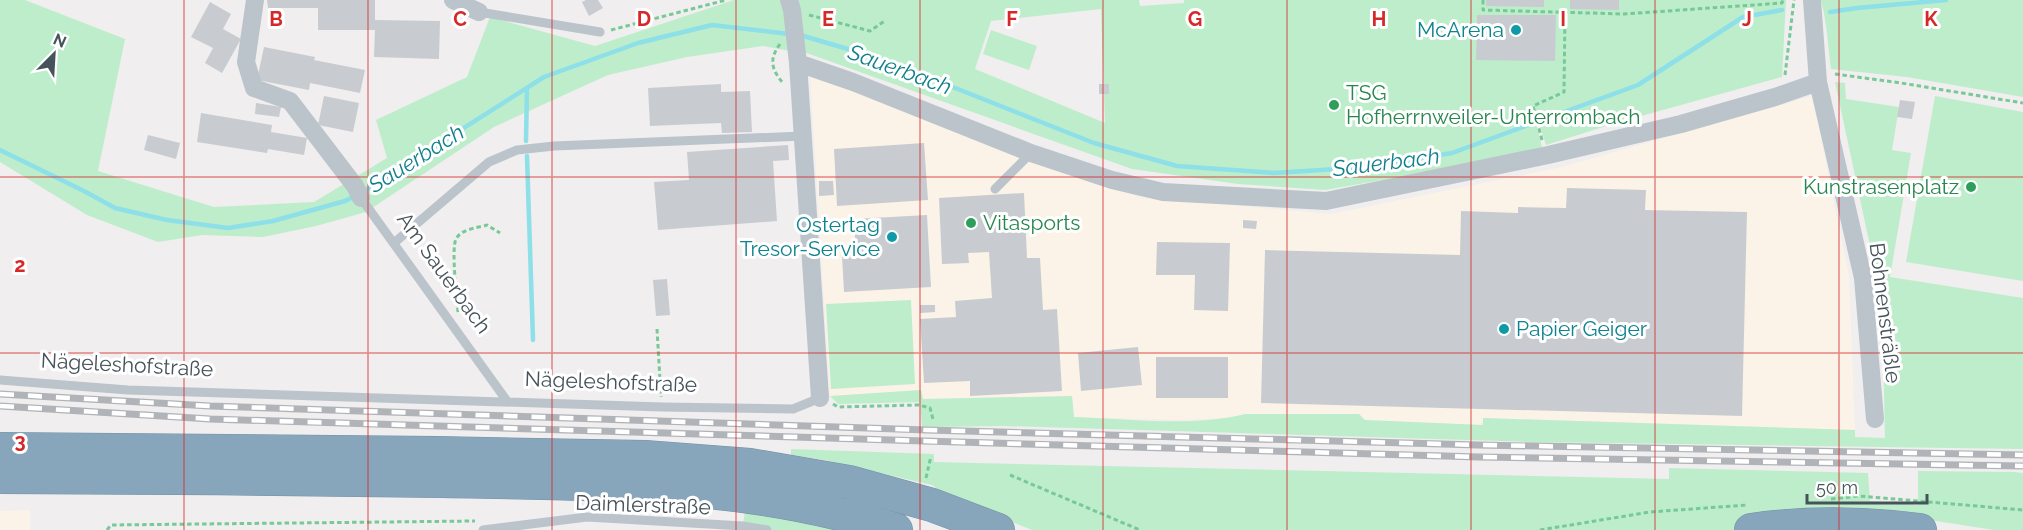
<svg xmlns="http://www.w3.org/2000/svg" width="2023" height="530" font-family="Raleway,sans-serif">
<style>
.commercial{fill:#fbf3e7}
.green{fill:#beedcb;fill-rule:evenodd}
.lines{fill:none;stroke-linecap:round;stroke-linejoin:round}
.stream{stroke:#8ddfe8;stroke-width:4.5}
.building{fill:#c8ccd0}
.highway-casing{stroke:#7391a6;stroke-width:34}
.path{stroke:#77c998;stroke-width:3;stroke-dasharray:4.5 3;stroke-linecap:butt}
.lane{stroke:#bac4ca;stroke-width:9}
.street{stroke:#bac4ca;stroke-width:18}
.highway{stroke:#87a6bb;stroke-width:33}
.rail-casing{stroke:#b0b4b8;stroke-width:7}
.rail{stroke:#fff;stroke-width:4.5;stroke-dasharray:14;stroke-linecap:butt}
.grid{fill:none;stroke:#d62828;stroke-width:1.5;stroke-opacity:0.55}
.culture-dot{fill:#0f9aa8;stroke:#fff;stroke-width:2}
.leisure-dot{fill:#2e9e5b;stroke:#fff;stroke-width:2}
.labels{text-anchor:middle;stroke-width:6;stroke-linejoin:round;paint-order:stroke}
.culture-label{font-size:21px;fill:#0d838f;stroke:#fff;text-anchor:end}
.leisure-label{font-size:21px;fill:#27864d;stroke:#fff;text-anchor:start}
.street-label{font-size:21px;fill:#47535a;stroke:#fff}
.water-label{font-size:22px;font-style:italic;fill:#12808c;stroke:#fff}
.grid-label{font-size:20px;text-anchor:middle;font-weight:bold;fill:#d62828;stroke:#fff;stroke-width:6;stroke-linejoin:round;paint-order:stroke}
</style>
<rect width="100%" height="100%" fill="#f0eeee"/>
<path class="commercial" d="M810,75L1139,197L1331,214L1562,167L1812,96L1849,276L1855,430L1484,418L1480,425L1365,420L1359,414H1246L1229,418L1179,420L1074,417L1072,396L923,399L921,390L830,396Z
M30,510V530H0V511Z"/>
<path class="green" d="M0,0H25L125,39L98,171L214,207L314,202L387,158L376,120L467,77L490,17L595,46L734,0H785L796,52L763,46L687,57L608,75L494,127L366,212L316,226L263,237L202,235L158,242L87,215L0,162Z
M795,0H1139L1140,6L1184,3V0H1786L1782,77L1616,123L1546,145L1536,114L1534,115L1542,147L1479,163L1325,190L1238,184L1132,169L801,51ZM1101,9L1105,123L975,69L991,21Z
M1821,0H2023V97L1907,77L1831,69C1828,46 1827,23 1821,0Z
M991,30L1037,46L1029,70L983,54Z
M1835,82L1845,83L1846,99L1899,107L1892,150L1911,153L1890,277L2023,298V449L1534,442L1004,426L922,427L920,402L838,404L830,396L921,390L923,399L1072,396L1074,417C1129,419 1193,427 1245,414H1359L1365,420L1483,425V418L1855,430V437L1885,438L1882,302Z
M1935,96L2023,112V281L1906,262Z
M911,300L915,384L831,389L826,304Z
M791,449L934,454V462L1669,479V468L1868,473L1870,501L1918,505V471L2014,472L2023,473V530H1994L1917,518L1914,530H1032L944,494L932,485L824,460L791,455Z
M746,502L870,530H767L743,526Z"/>
<g class="lines">
<path class="stream" d="M1830,12L1857,8L1946,0
M800,35L882,59L1094,143L1177,166L1274,173L1367,167L1452,153L1638,85L1743,17L1782,10
M526,141L527,88
M0,150L84,191L115,208L167,220L228,228L273,221L345,201L355,196
M527,156L533,340
M363,192L544,77L638,43L712,25L789,34"/>
</g>
<path class="building" d="M267,0H375V20L440,21L439,59L374,57L375,30H318V8H268Z
M586,0H598L603,8L589,16L582,2Z
M1486,0H1544V7L1486,6Z
M1570,0H1619V10L1570,9Z
M210,2L231,14L223,29L241,39L222,73L205,63L213,48L191,37Z
M1477,15H1556L1555,61L1476,60Z
M264,47L315,57L314,60L365,70L360,93L310,83L309,90L257,80Z
M721,84V92L750,91L752,132L722,133L721,123L650,126L648,88Z
M1099,84H1109V94H1099Z
M324,96L359,103L353,132L318,125Z
M1900,100L1915,102L1912,119L1897,117Z
M256,103L281,107L279,117L255,114Z
M201,113L272,125L271,132L307,138L304,155L268,149L267,153L197,142Z
M148,135L180,143L176,159L144,150Z
M924,143L928,200L837,206L834,149Z
M788,145L789,160L773,161L777,221L658,230L654,182L689,180L687,152Z
M819,181H833L834,195L819,196Z
M1567,188L1646,190L1645,210L1747,212L1742,416L1261,403L1265,250L1460,255L1461,211L1518,213V207L1566,208Z
M1024,193L1027,258H1040L1043,310L1057,309L1062,391L970,396V381L924,383L920,319L956,317L955,301L992,298L989,252L968,253L969,263L942,264L939,198Z
M927,215L931,287L844,292L842,256L856,255L854,219Z
M1243,220L1257,221L1256,229L1243,228Z
M1157,242L1230,243L1228,311L1194,310L1195,275H1156Z
M667,279L670,315L656,316L653,280Z
M920,305H935V312L920,313Z
M1138,347L1142,385L1081,391L1078,353Z
M1156,357H1228V398H1156Z"/>
<g class="lines">
<defs>
<path id="highway" d="M0,449L436,453L645,457L750,465L849,482L932,505L998,530
M0,477C148,477 295,479 443,481C595,484 750,482 896,530
M1751,530C1806,522 1865,523 1920,530"/>
</defs>
<use href="#highway" class="highway-casing"/>
<path class="path" d="M1483,0V10L1624,14L1782,3L1783,0
M809,15L870,31L886,20
M611,30L726,0
M780,44C769,59 771,69 783,83
M1835,74L1901,83L2023,103
M1785,75L1794,0
M1542,140L1533,106L1564,92L1565,12
M458,312C457,299 451,249 456,239C461,229 477,228 487,225L500,233
M657,329L661,397
M833,404L838,407L919,405L930,408L933,419
M1010,475L1140,530
M926,478L931,456
M1831,499L1859,496L2023,510
M107,530L111,525L475,521
M1540,530L1650,512L1747,505"/>
<path class="lane" d="M479,12L600,32
M995,189L1031,153
M361,198L507,401
M394,243L489,162L517,150L554,146L803,136
M0,380L128,390L662,407L793,409L820,398
M483,530L587,517L743,526L767,530"/>
<path class="street" d="M255,0L246,62L254,88L290,101L355,186L361,198
M453,0L479,12
M789,0L792,10L798,63L820,398
M1812,0L1818,82L1863,278L1875,419
M798,63L853,82L1031,153L1112,180L1163,192L1326,201L1548,155L1681,124L1775,97L1818,82"/>
<use href="#highway" class="highway"/>
<defs>
<path id="rail" d="M0,394L210,406L927,430L1478,445L2023,455
M0,406L210,419L924,441L1479,457L2023,466"/>
</defs>
<use href="#rail" class="rail-casing"/>
<use href="#rail" class="rail"/>
</g>
<path class="grid" d="M184,0V530M368,0V530M552,0V530M736,0V530M920,0V530M1103,0V530M1287,0V530M1471,0V530M1655,0V530M1839,0V530M0,177H2023M0,353H2023"/>
<g class="culture-dot">
<circle cx="1516" cy="30" r="6"/>
<circle cx="892" cy="237" r="6"/>
<circle cx="1504" cy="329" r="6"/>
</g>
<g class="leisure-dot">
<circle cx="1334" cy="105" r="6"/>
<circle cx="1971" cy="187" r="6"/>
<circle cx="971" cy="223" r="6"/>
</g>
<g class="labels">
<g class="culture-label">
<text x="1504" y="37">McArena</text>
<text x="880" y="232">Ostertag<tspan x="880" dy="24">Tresor-Service</tspan></text>
<text x="1516" y="336" text-anchor="start">Papier Geiger</text>
</g>
<g class="leisure-label">
<text x="1346" y="100">TSG<tspan x="1346" dy="24">Hofherrnweiler-Unterrombach</tspan></text>
<text x="1959" y="194" text-anchor="end">Kunstrasenplatz</text>
<text x="983" y="230">Vitasports</text>
</g>
<g class="street-label">
<text transform="translate(444 273) rotate(54)" y="7">Am Sauerbach</text>
<text transform="translate(1885 313) rotate(83)" y="7">Bohnensträßle</text>
<text transform="translate(127 365) rotate(3)" y="7">Nägeleshofstraße</text>
<text transform="translate(611 382) rotate(2)" y="7">Nägeleshofstraße</text>
<text transform="translate(643 505) rotate(2)" y="7">Daimlerstraße</text>
</g>
<g class="water-label">
<text transform="translate(900 69) rotate(20)" y="8">Sauerbach</text>
<text transform="translate(416 158) rotate(-32)" y="8">Sauerbach</text>
<text transform="translate(1386 162) rotate(-7)" y="8">Sauerbach</text>
</g>
</g>
<g class="grid-label">
<text x="276" y="26">B</text>
<text x="460" y="26">C</text>
<text x="644" y="26">D</text>
<text x="828" y="26">E</text>
<text x="1012" y="26">F</text>
<text x="1195" y="26">G</text>
<text x="1379" y="26">H</text>
<text x="1563" y="26">I</text>
<text x="1747" y="26">J</text>
<text x="1931" y="26">K</text>
<text x="20" y="272">2</text>
<text x="20" y="448">3</text>
</g>
<g transform="translate(54 54) rotate(24)" stroke="#ffffff" stroke-width="4.5" paint-order="stroke">
<path d="M0-4.5L10 22L0 15L-10 22Z" fill="#47535a"/>
<text y="-9" font-size="16" font-weight="bold" text-anchor="middle" fill="#47535a">N</text>
</g>
<path d="M1807 494v9h120v-9" fill="none" stroke="#47535a" stroke-width="3"/>
<text x="1816" y="494" font-size="18" fill="#47535a" stroke="#ffffff" stroke-width="4.5" paint-order="stroke">50 m</text>
</svg>
